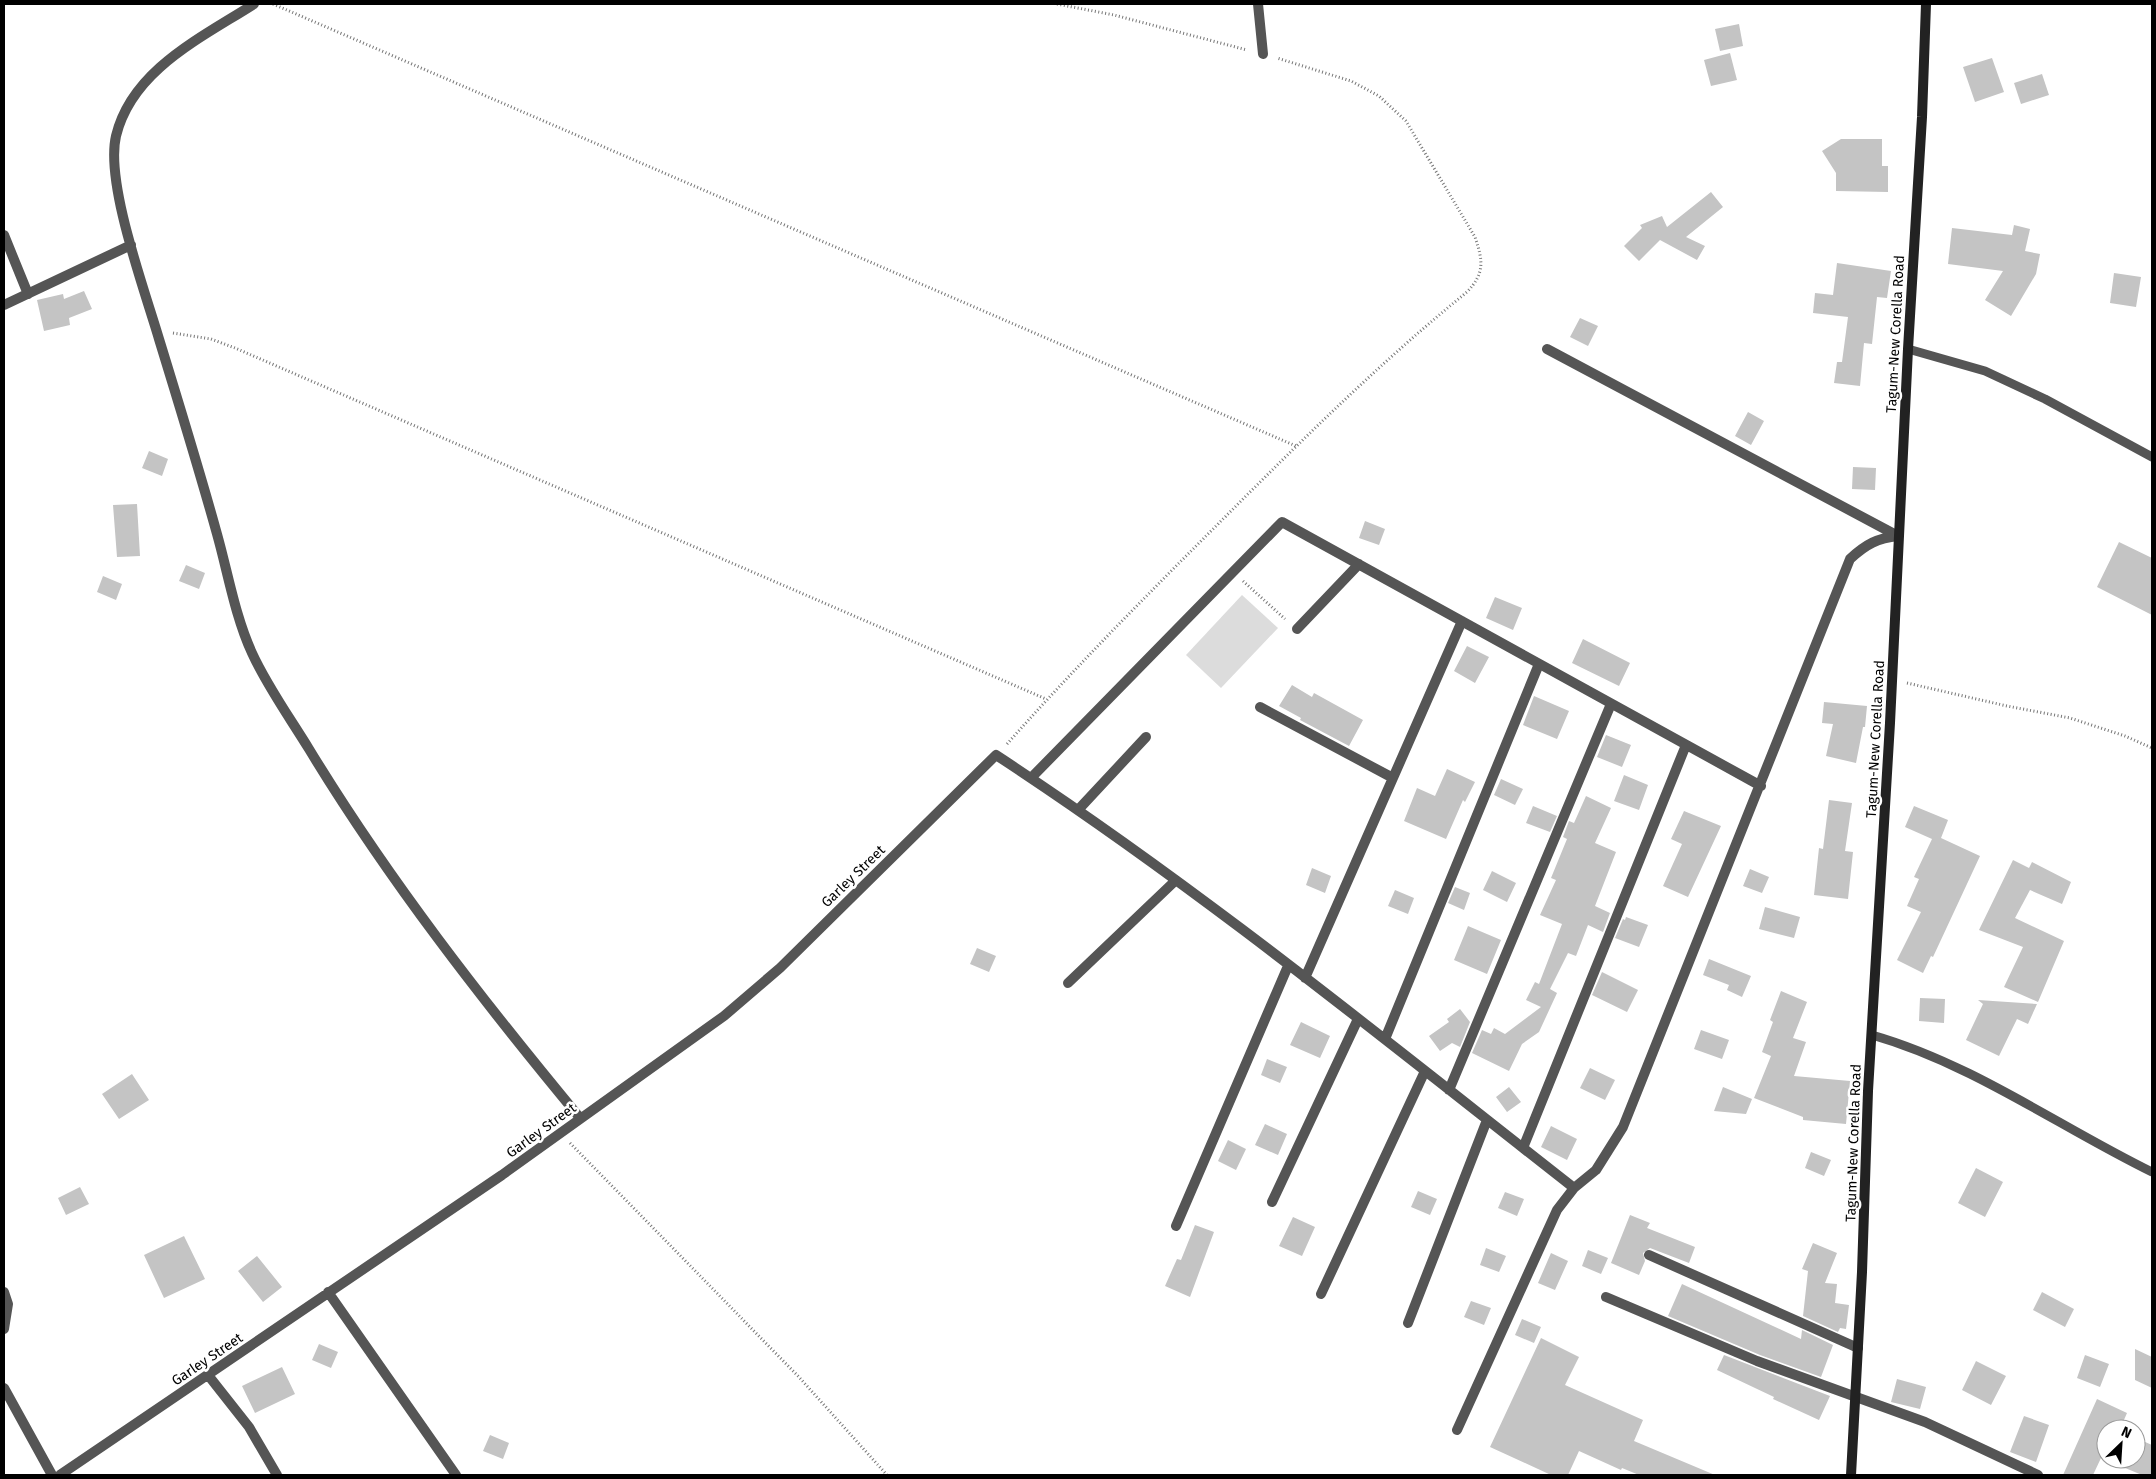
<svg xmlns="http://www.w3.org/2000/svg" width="2156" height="1479" font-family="'Fira Sans',sans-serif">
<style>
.green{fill:#dcdcdc}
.building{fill:#c4c4c4}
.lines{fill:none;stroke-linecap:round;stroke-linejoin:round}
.path{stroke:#777;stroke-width:3;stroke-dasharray:1 2.5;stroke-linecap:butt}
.service{stroke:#555;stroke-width:9}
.minor{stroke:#555;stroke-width:10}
.secondary{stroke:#222;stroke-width:10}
.labels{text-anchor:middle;stroke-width:5;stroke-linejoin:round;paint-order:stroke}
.street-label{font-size:14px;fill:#000;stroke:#fff}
</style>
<rect width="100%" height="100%" fill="#fff"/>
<path class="green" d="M1242,595L1278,628L1221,688L1186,655Z"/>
<path class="building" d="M1739,24L1743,46L1720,51L1715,29Z
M1730,53L1737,80L1711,86L1704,60Z
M1992,58L2004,92L1975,102L1963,67Z
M2042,74L2049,95L2021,104L2014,83Z
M1841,139H1882V166H1888V192L1836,191V173L1822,151Z
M1711,192L1723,207L1686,237L1705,246L1697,260L1660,240L1639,261L1624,246L1642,228L1640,225L1662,216L1667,227Z
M2014,225L2030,229L2025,251L2040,254L2036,274L2011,316L1985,300L2003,271L1948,264L1952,228L2012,235Z
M1837,263L1891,271L1887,298L1877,297L1872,344L1864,343L1860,386L1834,383L1837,362H1842L1848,317L1813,313L1815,293L1833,295Z
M2114,273L2141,277L2136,307L2110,303Z
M84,291L92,309L69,318L70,325L44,331L37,300L63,294L64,299Z
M1580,318L1598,326L1588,346L1570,337Z
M1748,412L1764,421L1751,445L1735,436Z
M149,451L168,459L162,476L142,468Z
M1853,467L1876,468L1875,490L1852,489Z
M137,504L140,556L117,557L113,505Z
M1365,521L1385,529L1379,545L1359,538Z
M2119,542L2152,558V615L2097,587Z
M186,565L205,573L199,589L179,581Z
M103,576L122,584L116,600L97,592Z
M1495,597L1522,608L1513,630L1486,618Z
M1583,639L1630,663L1619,686L1572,663Z
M1467,646L1489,657L1475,683L1454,671Z
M1292,685L1312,697L1314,693L1363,720L1349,746L1300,720L1301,718L1279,706Z
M1534,696L1569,711L1557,739L1523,725Z
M1824,702L1867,706L1865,727H1863L1856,763L1826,756L1833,724L1822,723Z
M1606,735L1631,745L1622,767L1597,757Z
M1447,769L1475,782L1465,802L1463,800L1446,839L1404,821L1417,788L1435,796Z
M1624,775L1648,785L1639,810L1614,801Z
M1501,779L1523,789L1515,805L1494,795Z
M1586,796L1611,808L1595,843L1616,852L1595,906L1610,913L1603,932L1588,925L1576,956L1568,953L1550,989L1557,993L1539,1032L1522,1044L1509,1071L1472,1053L1482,1030L1491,1034L1494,1028L1505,1034L1541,1007L1526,1000L1535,982L1539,984L1562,924L1540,915L1556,880L1551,878L1567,839L1563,837L1569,821L1574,823Z
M1829,800L1852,803L1845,851L1853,852L1848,899L1814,895L1819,848L1823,849Z
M1533,806L1557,816L1550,832L1526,823Z
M1914,806L1948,820L1941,838L1980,856L1933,957L1931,956L1923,973L1897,960L1921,912L1907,906L1919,879L1914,877L1932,839L1905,827Z
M1684,811L1721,826L1688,897L1663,886L1682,844L1671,839Z
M2013,860L2029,868L2032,862L2071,882L2062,904L2030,890L2015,918L2064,941L2038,1002L2004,987L2023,947L1979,930Z
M1312,868L1331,876L1325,893L1306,885Z
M1750,869L1769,877L1762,893L1743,886Z
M1492,871L1516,883L1507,902L1483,890Z
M1455,887L1470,893L1464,910L1448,903Z
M1395,890L1414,898L1408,914L1388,906Z
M1765,907L1800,917L1794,938L1759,929Z
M1626,917L1648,925L1639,947L1615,938L1623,919L1625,920Z
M1468,926L1501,940L1487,974L1454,960Z
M977,948L996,956L989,972L970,964Z
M1709,959L1751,976L1742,997L1727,990L1729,985L1703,975Z
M1602,972L1638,990L1627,1012L1592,995Z
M1781,991L1807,1002L1793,1038L1806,1042L1794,1076L1850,1081L1846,1124L1803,1120V1117L1754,1098L1771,1056L1762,1052L1773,1022L1770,1020Z
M1920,998L1945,999L1944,1023L1919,1021Z
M1978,1000L2037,1004L2028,1024L2017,1019L1999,1056L1966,1040L1983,1004Z
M1460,1009L1470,1022L1460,1047L1452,1043L1440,1051L1429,1036L1449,1022L1447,1019Z
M1301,1022L1330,1036L1320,1058L1290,1045Z
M1701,1030L1729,1040L1722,1059L1694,1049Z
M1267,1059L1287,1067L1280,1083L1261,1075Z
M1590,1068L1615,1080L1605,1100L1580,1088Z
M132,1074L149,1100L119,1119L102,1094Z
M1509,1087L1521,1102L1507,1112L1496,1097Z
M1723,1087L1752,1099L1746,1114L1714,1111Z
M1265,1124L1287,1134L1278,1155L1255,1145Z
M1551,1126L1577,1139L1567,1160L1541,1147Z
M1228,1140L1246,1149L1236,1170L1218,1161Z
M1811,1152L1831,1160L1824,1176L1805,1168Z
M1976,1168L2003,1182L1985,1217L1958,1203Z
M80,1187L89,1204L66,1215L58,1198Z
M1418,1191L1437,1199L1430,1215L1411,1207Z
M1505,1192L1524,1199L1517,1216L1498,1208Z
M1630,1215L1650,1223L1647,1228L1695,1247L1689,1263L1650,1248L1643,1253L1645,1261L1639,1275L1611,1263Z
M1293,1217L1315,1227L1302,1256L1279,1246Z
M1195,1225L1214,1232L1190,1297L1165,1286L1177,1259L1181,1260Z
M184,1236L205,1279L164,1298L144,1255Z
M1813,1243L1837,1253L1825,1283L1837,1284L1835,1303L1849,1305L1846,1329L1840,1328L1838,1332L1803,1316L1808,1271L1802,1269Z
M1486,1248L1506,1256L1499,1272L1480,1265Z
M1588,1250L1608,1258L1601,1274L1582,1266Z
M1551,1253L1568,1261L1555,1290L1538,1283Z
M257,1256L282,1287L263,1302L238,1271Z
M1682,1284L1801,1339L1802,1330L1833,1345L1821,1377L1760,1355L1668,1316Z
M2042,1292L2074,1309L2065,1327L2033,1310Z
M1471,1301L1491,1308L1484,1325L1464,1317Z
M1522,1319L1541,1327L1534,1343L1515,1335Z
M1541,1338L1579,1357L1565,1385L1643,1420L1634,1441L1715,1475H1639L1622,1468L1621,1470L1579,1451L1568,1475H1551L1490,1447Z
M319,1344L338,1352L331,1368L312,1360Z
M2135,1349L2152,1357V1388L2135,1380Z
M1724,1355L1830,1396L1819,1420L1773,1399L1774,1397L1717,1370Z
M2085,1355L2109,1364L2100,1387L2077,1378Z
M1976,1361L2006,1376L1991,1405L1962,1390Z
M282,1367L295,1394L255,1413L242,1386Z
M1897,1379L1926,1387L1920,1409L1891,1402Z
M2097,1399L2127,1413L2120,1429H2106V1459H2136V1438L2152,1445V1475H2142L2101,1458L2093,1475H2063Z
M2024,1416L2049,1425L2036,1462L2010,1452Z
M490,1435L509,1443L503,1459L483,1451Z"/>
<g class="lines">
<path class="path" d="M273,4L1296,446
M1057,4L1114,15L1247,50
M173,333L211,339L235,348L1046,699
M1243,581L1285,619
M1907,683L2007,706L2070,718L2125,736L2152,748
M1007,744C1078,664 1154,588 1229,513C1306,436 1383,360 1467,292C1485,273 1483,261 1475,237L1406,121L1379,96L1351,81L1277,58
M570,1143L798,1376L887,1475"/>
<path class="service" d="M1908,349L1985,371L2045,399L2152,457
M1872,1035C1973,1064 2058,1126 2152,1172"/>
<path class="minor" d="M254,4C201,38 132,70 116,136C105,183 145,291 159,339C179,404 199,469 217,534C228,573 235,616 252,653C267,686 290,718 309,749C388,879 483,1001 580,1118
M1258,4L1263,54
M4,235L28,294
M4,305L131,245
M1547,349L1898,536
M1297,629L1359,564
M1260,707L1393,778
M1031,778L1282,522L1761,786
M1078,810L1146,737
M1305,978L1462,621
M1068,983L1175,881
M1385,1039L1539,664
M1449,1090L1611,704
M1523,1148L1686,745
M1272,1202L1358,1019
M1176,1226L1288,966
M1649,1255L1858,1348
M4,1292L8,1304L4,1329
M328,1292L456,1475
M1321,1294L1425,1071
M1606,1297L1757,1361L1925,1422L2038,1475
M1408,1323L1487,1120
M208,1375L249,1427L277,1475
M4,1388L52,1475
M1457,1430L1557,1210L1574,1188L1596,1170L1623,1127L1850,559C1866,544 1878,538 1898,536
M60,1475L502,1175L724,1016L780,968L996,755C1198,887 1385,1040 1574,1188"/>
<path class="secondary" d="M1851,1475L1862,1272L1868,1091L1890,723L1908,349L1922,117L1926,4"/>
</g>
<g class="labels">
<g class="street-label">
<text transform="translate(1895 334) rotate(-87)" y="5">Tagum-New Corella Road</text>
<text transform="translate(1875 739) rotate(-87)" y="5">Tagum-New Corella Road</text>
<text transform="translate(853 876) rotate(-44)" y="5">Garley Street</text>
<text transform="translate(541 1130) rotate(-36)" y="5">Garley Street</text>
<text transform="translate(1853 1143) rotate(-88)" y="5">Tagum-New Corella Road</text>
<text transform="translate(207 1359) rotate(-34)" y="5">Garley Street</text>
</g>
</g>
<rect width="2156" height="1479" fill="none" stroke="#000000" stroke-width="10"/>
<g transform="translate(2121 1444) rotate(25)"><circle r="24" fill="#ffffff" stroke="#999999"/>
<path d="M0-4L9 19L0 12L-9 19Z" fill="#000000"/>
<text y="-8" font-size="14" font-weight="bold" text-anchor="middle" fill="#000000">N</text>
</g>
</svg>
